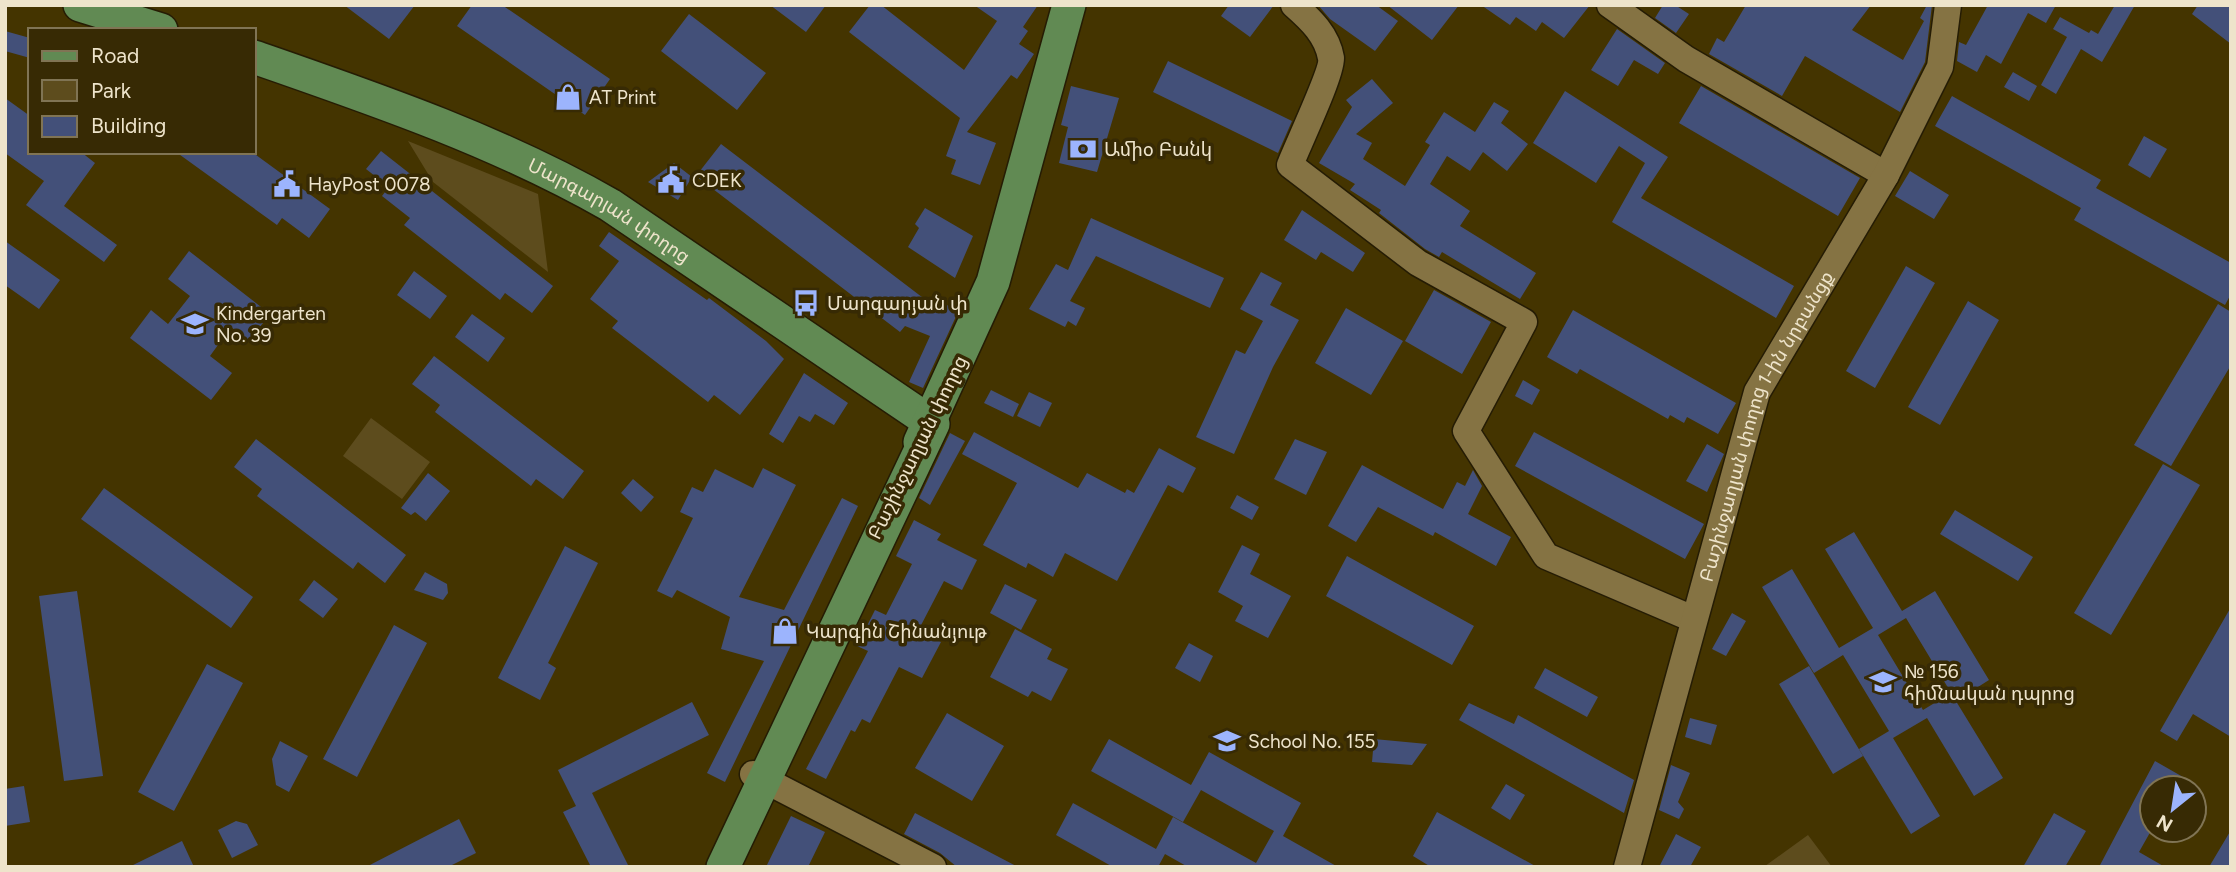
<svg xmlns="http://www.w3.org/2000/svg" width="2236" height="872" font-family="Figtree,'Noto Sans Armenian',sans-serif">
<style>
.green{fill:#5d4c1d}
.building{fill:#435079}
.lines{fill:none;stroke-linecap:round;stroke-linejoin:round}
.minor-casing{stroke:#251c04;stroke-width:29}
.major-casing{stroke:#251c04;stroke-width:36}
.minor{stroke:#857343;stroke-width:26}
.major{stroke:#618a53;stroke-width:33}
.labels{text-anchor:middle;stroke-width:7;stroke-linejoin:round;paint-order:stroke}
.poi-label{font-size:19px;fill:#eee4cb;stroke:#372a04;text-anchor:start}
.street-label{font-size:19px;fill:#eee4cb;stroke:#372a04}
</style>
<rect width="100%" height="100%" fill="#443400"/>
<path class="green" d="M408,141L538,194L548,272L433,182Z
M371,418L430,462L402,499L343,456Z
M1808,835L1832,867L1765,866Z"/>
<path class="building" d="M344,5H415L389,39Z
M472,5H502L610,79L585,115L457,26Z
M770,5H826L806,32Z
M870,5H881L964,70L997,21L974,5H1038L1023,27L1028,31L1019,44L1034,54L1017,79L1011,75L967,132L996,143L980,185L951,174L956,160L946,156L960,118L849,32Z
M1229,5H1274L1250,37L1221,16Z
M1318,5H1376L1398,21L1375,51L1330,19Z
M1387,5H1459L1432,40Z
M1481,5H1590L1564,38L1542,22L1536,31L1516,17L1510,25Z
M1663,5H1675L1689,14L1676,33L1655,18Z
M1746,5H1871L1852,30L1903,60L1924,21L1920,18L1927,5H1932L1925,62L1900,112L1805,56L1782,96L1709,54L1717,38L1724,42Z
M1988,5H2056L2046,23L2028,13L2001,64L1986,55L1977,72L1957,61L1959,42L1966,45Z
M2115,5H2135L2102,62L2081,49L2056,94L2041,85L2067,37L2053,29L2060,17L2089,33L2091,30L2098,34Z
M2198,5H2231V44L2192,14Z
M689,14L766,73L737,110L661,51Z
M1617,29L1665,63L1658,74L1634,60L1618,86L1591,70Z
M5,31L30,38V58L5,51Z
M1168,61L1292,121L1278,153L1153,92Z
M2013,72L2037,86L2029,101L2004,87Z
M1372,79L1393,103L1356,134L1372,143L1363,159L1405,186L1430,145L1425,142L1444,112L1475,132L1494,102L1509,111L1501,123L1528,144L1507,171L1483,152L1470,171L1447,156L1430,184L1470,211L1460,226L1536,273L1520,299L1442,252L1439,257L1425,249L1379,213L1381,210L1350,190L1355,184L1319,163L1352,107L1346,100Z
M1071,86L1119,98L1097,172L1059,163L1068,127L1061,125Z
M1701,86L1860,178L1838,216L1679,123Z
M1565,91L1668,157L1641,198L1794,286L1776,318L1612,222L1645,163L1619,146L1596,183L1533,143Z
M1952,96L2101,180L2096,188L2231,263V294L2225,305L2074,220L2081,208L1935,126Z
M5,98L30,116V152H81L95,163L64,206L117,245L104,262L26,205L44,181L5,153Z
M2144,136L2167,149L2150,178L2128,165Z
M721,144L935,307L937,301L959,310L923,388L909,382L930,336L905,326L900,332L696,176Z
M381,151L553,286L532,313L505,293L500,300L404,225L410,218L382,196L389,187L366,169Z
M176,152H252L330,209L309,238L282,218L277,225Z
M674,163L692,177L678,200L648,182Z
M1910,171L1949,195L1934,219L1895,196Z
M925,208L973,236L955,278L908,247L919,228L915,224Z
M1302,210L1365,253L1353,272L1321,252L1316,260L1284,240Z
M1091,218L1224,278L1210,308L1096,256L1070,301L1085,308L1076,326L1068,321L1065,327L1029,309L1056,264L1068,270Z
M609,232L707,300L709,298L766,341L784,359L740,415L714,395L708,402L612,328L618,321L590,299L619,261L599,246Z
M5,241L60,280L39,309L5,285Z
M189,251L270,314L249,341L231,327L210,356L232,373L211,400L130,338L151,310L168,324L190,296L168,279Z
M1906,266L1935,283L1875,388L1846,371Z
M414,271L447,296L430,319L397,295Z
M1261,272L1282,283L1270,305L1299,320L1273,367L1234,454L1196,437L1236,350L1245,354L1263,321L1240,309Z
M1434,290L1491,322L1462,374L1405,341Z
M1968,301L1999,320L1940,425L1908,407Z
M2218,304L2231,312V365L2171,466L2134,445Z
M1346,308L1403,341L1371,395L1315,363Z
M1573,310L1736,403L1718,434L1687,417L1684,423L1670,415L1668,419L1580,369L1577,374L1547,357Z
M472,314L505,338L488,362L455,337Z
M434,356L584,471L563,499L536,479L531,486L435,412L440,405L412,384Z
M804,373L848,403L834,425L815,414L810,422L799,416L783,443L769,434Z
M1523,380L1540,390L1532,405L1515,396Z
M991,390L1019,404L1013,417L984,403Z
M1029,392L1052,403L1040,427L1017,416Z
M974,432L1078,488L1087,473L1125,493L1127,489L1134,493L1159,448L1196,468L1183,493L1168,485L1117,581L1065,553L1053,577L1028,563L1026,568L983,545L1017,483L962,454Z
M1534,432L1704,524L1685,559L1515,466Z
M950,433L965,441L930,505L919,498Z
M256,439L406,555L385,583L358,562L353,569L257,496L262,489L234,467Z
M1295,439L1327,452L1306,495L1274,479Z
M1707,444L1724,454L1707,492L1686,481Z
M2163,464L2200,485L2111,635L2074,613Z
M1362,465L1443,509L1457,482L1465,486L1473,470L1482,486L1468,514L1511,537L1496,566L1435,532L1433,536L1378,507L1356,542L1328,526Z
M763,468L796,485L739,597L784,610L842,498L858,506L725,782L707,773L764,661L721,649L730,617L677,590L672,598L657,591L693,518L680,512L692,487L703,492L715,469L753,488Z
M428,473L450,491L426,521L415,512L411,515L401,508Z
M633,479L654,497L641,512L621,493Z
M104,488L253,597L231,628L81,519Z
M1237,495L1259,507L1252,520L1230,508Z
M1955,510L2033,557L2018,581L1940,534Z
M914,520L941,534L937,540L977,560L962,590L944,581L918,631L941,642L922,678L899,667L870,723L862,719L855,732L851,730L826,779L806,769L868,651L857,646L875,610L886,615L912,564L896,556Z
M1854,532L1902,611L1935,591L1989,680L1956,701L1906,618L1878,635L1923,710L1951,693L2003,778L1974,796L1927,718L1893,738L1940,816L1911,834L1859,749L1889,731L1843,655L1814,673L1762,587L1792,569L1839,648L1873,628L1825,549Z
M1242,545L1260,554L1250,574L1291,596L1268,638L1235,621L1243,606L1218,592Z
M565,546L598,563L548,663L556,668L540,700L498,678Z
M1347,556L1474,626L1452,665L1326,596Z
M425,572L447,584L448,593L443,600L414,590Z
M314,580L338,599L323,618L299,600Z
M1005,584L1037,600L1021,630L990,613Z
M77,591L103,776L64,781L39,596Z
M2231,607V737L2193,714L2177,741L2160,731Z
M1732,613L1746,621L1726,656L1712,649Z
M394,625L427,643L357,777L323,759Z
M1015,629L1052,649L1047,659L1068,669L1051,701L1032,691L1028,697L990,677Z
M1189,643L1213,656L1200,682L1175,668Z
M207,664L243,683L174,811L138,792Z
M1809,666L1863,756L1833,774L1779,684Z
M1545,668L1598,697L1587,717L1534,688Z
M692,702L709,735L592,793L629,867H591L563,812L576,806L558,770Z
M1469,703L1514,724L1518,715L1634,780L1624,813L1459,720Z
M947,713L1004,746L972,801L915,768Z
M1690,718L1717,725L1711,745L1685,737Z
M1109,739L1191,785L1209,752L1301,803L1283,836L1338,867H1188L1165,854L1158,867H1113L1056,835L1073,803L1156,849L1173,817L1256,863L1274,831L1201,790L1183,822L1091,771Z
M1374,739L1427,744L1412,765L1372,762Z
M280,741L308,756L289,792L276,785L272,759Z
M2155,761L2183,777L2176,788H2152V829L2139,852L2165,867H2099Z
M1671,765L1690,773L1678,802L1684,809L1679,819L1659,810Z
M1506,784L1525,795L1510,820L1491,808Z
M24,786L30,822L5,826V789Z
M1437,812L1537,867H1431L1413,856Z
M915,813L1018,867H957L940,853L904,834Z
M2054,813L2086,831L2065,867H2023Z
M791,816L825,832L808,867H766Z
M459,819L476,853L448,867H366Z
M236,821L247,824L258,845L232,858L218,830Z
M2231,830V867H2209Z
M1676,834L1701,847L1690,867H1659Z
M182,841L194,867H129Z"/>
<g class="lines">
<defs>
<g id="minor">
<path d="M1294,5C1311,20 1327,35 1331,58C1333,71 1297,147 1290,165L1418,263L1524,322L1466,431L1546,556L1693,619"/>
<path d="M1610,5L1686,59L1886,175"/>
<path d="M753,774L933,867"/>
<path id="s1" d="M1627,867L1757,392L1886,175L1940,67L1948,5"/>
</g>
<g id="major">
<path d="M80,5L161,30"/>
<path id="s2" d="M254,57C375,99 498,141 610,205L933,424L723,867"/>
<path d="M920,442L993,282L1069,5"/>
</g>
</defs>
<use href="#minor" class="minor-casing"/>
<use href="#major" class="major-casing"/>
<use href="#minor" class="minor"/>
<use href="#major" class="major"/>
</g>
<defs>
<symbol id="shop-bare" viewBox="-9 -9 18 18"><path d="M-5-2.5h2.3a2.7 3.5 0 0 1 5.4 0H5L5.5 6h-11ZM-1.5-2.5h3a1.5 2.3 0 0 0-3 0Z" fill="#9cb4fd" stroke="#372a04" stroke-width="2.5" paint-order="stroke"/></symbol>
<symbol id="bank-bare" viewBox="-9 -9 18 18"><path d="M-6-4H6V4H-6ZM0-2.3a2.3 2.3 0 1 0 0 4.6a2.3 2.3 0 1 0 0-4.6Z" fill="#9cb4fd" stroke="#372a04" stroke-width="2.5" paint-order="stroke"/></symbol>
<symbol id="civic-bare" viewBox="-9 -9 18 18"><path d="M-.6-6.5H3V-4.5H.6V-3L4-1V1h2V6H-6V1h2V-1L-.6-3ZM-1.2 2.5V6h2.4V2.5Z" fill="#9cb4fd" stroke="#372a04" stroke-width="2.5" paint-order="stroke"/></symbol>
<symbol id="bus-bare" viewBox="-9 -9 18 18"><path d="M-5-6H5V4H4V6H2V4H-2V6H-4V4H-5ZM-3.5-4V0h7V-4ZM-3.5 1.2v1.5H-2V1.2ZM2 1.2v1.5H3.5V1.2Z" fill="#9cb4fd" stroke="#372a04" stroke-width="2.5" paint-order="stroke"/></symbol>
<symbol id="school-bare" viewBox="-9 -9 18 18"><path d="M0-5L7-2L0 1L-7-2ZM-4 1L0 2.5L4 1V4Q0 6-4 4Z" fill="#9cb4fd" stroke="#372a04" stroke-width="2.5" paint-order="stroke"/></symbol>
</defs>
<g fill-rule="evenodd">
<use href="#shop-bare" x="549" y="78" width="38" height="38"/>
<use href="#bank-bare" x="1064" y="130" width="38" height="38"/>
<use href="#civic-bare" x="652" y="161" width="38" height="38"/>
<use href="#civic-bare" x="268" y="165" width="38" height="38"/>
<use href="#bus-bare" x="787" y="284" width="38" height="38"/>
<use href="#school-bare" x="176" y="305" width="38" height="38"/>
<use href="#shop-bare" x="766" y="612" width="38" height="38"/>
<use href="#school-bare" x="1864" y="663" width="38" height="38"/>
<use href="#school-bare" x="1208" y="722" width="38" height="38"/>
</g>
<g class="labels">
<g class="poi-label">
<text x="589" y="104">AT Print</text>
<text x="1104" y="156">Ամիօ Բանկ</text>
<text x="692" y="187">CDEK</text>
<text x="308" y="191">HayPost 0078</text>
<text x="827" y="310">Մարգարյան փ</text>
<text x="216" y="320">Kindergarten<tspan x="216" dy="22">No. 39</tspan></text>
<text x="806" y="638">Կարգին Շինանյութ</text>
<text x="1904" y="678">№ 156<tspan x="1904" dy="22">հիմնական դպրոց</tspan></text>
<text x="1248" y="748">School No. 155</text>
</g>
<g class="street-label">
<text dy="7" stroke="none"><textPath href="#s2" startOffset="388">Մարգարյան փողոց</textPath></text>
<text dy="7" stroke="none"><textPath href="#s1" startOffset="464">Բաշինջաղյան փողոց 1-ին նրբանցք</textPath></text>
<text transform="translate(917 447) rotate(-64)" y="7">Բաշինջաղյան փողոց</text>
</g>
</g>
<rect width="2236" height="872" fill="none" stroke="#eee4cb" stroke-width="14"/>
<rect x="28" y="28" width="228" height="126" fill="#372a04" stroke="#807454" stroke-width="2"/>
<rect x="42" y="51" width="35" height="10" fill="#618a53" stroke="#807454" stroke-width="2"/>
<text x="91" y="63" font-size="21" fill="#eee4cb">Road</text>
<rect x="42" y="80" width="35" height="21" fill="#5d4c1d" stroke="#807454" stroke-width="2"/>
<text x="91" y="98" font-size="21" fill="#eee4cb">Park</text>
<rect x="42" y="116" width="35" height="21" fill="#435079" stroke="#807454" stroke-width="2"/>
<text x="91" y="133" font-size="21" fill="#eee4cb">Building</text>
<g transform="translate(2173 809) rotate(210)"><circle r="33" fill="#372a04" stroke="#807454" stroke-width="2"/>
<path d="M0-5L12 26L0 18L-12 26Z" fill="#9cb4fd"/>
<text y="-10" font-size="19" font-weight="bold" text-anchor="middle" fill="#eee4cb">N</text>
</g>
</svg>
